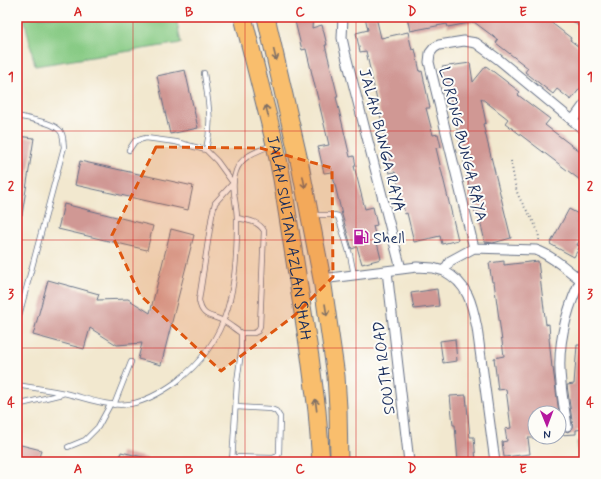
<svg xmlns="http://www.w3.org/2000/svg" width="601" height="479" font-family="Mynerve,sans-serif">
<style>
.green{fill:#88cb85;stroke:#527d72}
.building{fill:#d09894}
.lines{fill:none;stroke-linecap:round;stroke-linejoin:round}
.lane-casing{stroke:#667086;stroke-width:6}
.street-casing{stroke:#667086;stroke-width:11}
.highway-casing{stroke:#667086;stroke-width:19}
.path{stroke:#667086;stroke-width:2;stroke-dasharray:1 3;stroke-linecap:butt}
.lane{stroke:#fff;stroke-width:4.5}
.street{stroke:#fff;stroke-width:9}
.highway{stroke:#f9be6d;stroke-width:17}
.oneway{stroke:#7f6f65}
.marked{fill:#de5710;fill-opacity:0.2;stroke:#de5710;stroke-width:3;stroke-dasharray:8 5;stroke-linejoin:round}
.grid{fill:none;stroke:#d62828;stroke-width:1;stroke-opacity:0.55}
.labels{text-anchor:middle;stroke-width:4;stroke-linejoin:round;paint-order:stroke}
.street-label{font-size:16px;fill:#1b2f5e;stroke:#fdfcf7}
.poi-label{font-size:16px;fill:#1b2f5e;stroke:#fdfcf7;text-anchor:start}
.neatline{fill:none;stroke:#d62828;stroke-width:1.5}
.grid-label{font-size:13px;text-anchor:middle;font-weight:bold;fill:#d62828}
</style>
<rect width="100%" height="100%" fill="#fdfcf7"/>
<filter id="ink" filterUnits="userSpaceOnUse"><feTurbulence type="fractalNoise" baseFrequency=".025" numOctaves="2"/><feDisplacementMap in="SourceGraphic" scale="8" xChannelSelector="R" yChannelSelector="G"/><feConvolveMatrix kernelMatrix="1 2 1 2 8 2 1 2 1" color-interpolation-filters="sRGB"/></filter>
<filter id="wash" filterUnits="userSpaceOnUse"><feTurbulence type="fractalNoise" baseFrequency=".012" numOctaves="4" result="noise"/><feDisplacementMap in="SourceGraphic" scale="16" xChannelSelector="R" yChannelSelector="G"/><feGaussianBlur stdDeviation="0.9" result="paint"/><feColorMatrix in="noise" values="0 0 0 0 0 0 0 0 0 0 0 0 0 0 0 0 0 1.4 0 .05"/><feComposite in="paint" operator="in"/></filter>
<g filter="url(#wash)">
<rect width="100%" height="100%" fill="#f2e8cf"/>
<path class="green" d="M24,17H176L181,43L35,66Z
M584,441V462H580L577,442Z"/>
<g id="blocks">
<path class="building" d="M294,17H313L312,28L322,25L327,45H325L338,97H336L350,157L354,156L356,166H354L365,209L373,207L377,225L373,226L381,259L362,264L357,247L352,249L342,215L332,172L324,173L318,147L329,145L306,49L302,50Z
M365,17H376L381,38L408,32L412,50L415,49L420,72L422,71L430,108H426L433,135L438,134L441,147L436,148L458,240L442,244L440,236L414,242L407,213L405,214L395,172L389,173L386,160L390,159L366,51L360,52L356,33L368,30Z
M407,17H544L571,38L570,40L584,51V83L571,100L557,89L553,94L525,72L528,68L496,43L498,40L474,22L448,27L447,24L410,31Z
M470,63L473,82L486,66L520,92L518,95L550,119L545,125L584,155V183L505,123L508,119L481,98L486,123L483,124L511,238L493,243L485,242L478,212L475,213L447,83L444,84L442,67Z
M185,70L198,128L170,134L157,76Z
M17,136L34,138L22,215H17Z
M80,161L193,186L188,210L75,185Z
M64,204L153,226L147,250L58,229Z
M569,209L584,217V232L577,245L580,246L574,257L550,244Z
M171,229L194,235L161,365L138,359L142,343L117,345L90,328L84,349L33,335L48,280L99,294L97,300L128,299L150,313Z
M504,261V265L538,261L546,325L549,324L550,338H549L552,368H553L559,413H535V438H528L530,454L504,457L502,442L507,441L505,429L511,428L506,389L498,390L494,358L504,356L494,282H492L489,263Z
M437,289L439,306L414,309L411,293Z
M455,339L457,361L443,363L440,341Z
M577,345H584V429L576,430V434L559,435V414L563,430L568,432L573,428L567,385L574,384Z
M466,395L470,437H474L476,462H458L455,425H453L450,396Z
M17,444L41,450L38,462H17Z
M121,452L147,458V462H119Z"/>
</g>
</g>
<g filter="url(#ink)">
<use href="#blocks" fill-opacity="0" stroke="#667086" stroke-width="1"/>
<g class="lines">
<defs>
<path id="lane" d="M204,73C208,101 213,121 206,150
M17,116C29,119 54,122 61,132C64,137 63,142 64,147L17,323
M129,150L135,141L146,138L176,142L206,150L217,161L233,183L215,203L212,215L199,300C202,319 212,314 225,322C230,325 236,330 241,333V352L237,382L232,462
M314,215H334L338,216L350,255L354,275
M237,218C247,220 259,221 264,231L260,326L258,331L254,333H241
M17,385C34,388 51,390 68,394C89,399 108,407 130,404C147,401 162,392 176,382C232,340 237,283 237,219C237,203 230,186 236,171C241,156 258,151 272,145
M17,405L62,394
M114,405L131,362
M68,447L85,440L98,427L110,405
M232,457L273,458L278,456L279,453L280,417L276,411L271,409L236,407"/>
<path id="street" d="M343,17L342,38L346,56L401,269
M576,17L584,24
M573,120L584,105
M474,248L429,62L430,53L434,48L439,45L464,41L476,43L498,59L584,130
M387,271L409,462
M444,271C468,284 472,303 477,328L495,462
M322,279L417,267L433,268L444,271L450,261L474,248L536,250C553,256 567,270 581,280
M567,426C565,412 562,398 561,383C556,344 567,307 584,273"/>
<g id="highway">
<path id="s1" d="M243,17L275,144L282,179L310,357L317,411L321,462"/>
<path d="M266,17L300,165L322,279L336,376L338,408L339,462"/>
</g>
</defs>
<use href="#lane" class="lane-casing"/>
<use href="#street" class="street-casing"/>
<use href="#highway" class="highway-casing"/>
<path class="path" d="M511,161C513,171 514,182 517,192C523,209 540,225 539,241"/>
<use href="#lane" class="lane"/>
<use href="#street" class="street"/>
<use href="#highway" class="highway"/>
</g>
<defs><path id="oneway-shaft" d="M-6 0H5M1.5-3L5.5 0L1.5 3" fill="none" stroke-width="1.6" stroke-linecap="round" stroke-linejoin="round"/></defs>
<g class="oneway">
<use href="#oneway-shaft" transform="translate(275 55) rotate(76)"/>
<use href="#oneway-shaft" transform="translate(267 111) rotate(-104)"/>
<use href="#oneway-shaft" transform="translate(304 182) rotate(79)"/>
<use href="#oneway-shaft" transform="translate(326 310) rotate(81)"/>
<use href="#oneway-shaft" transform="translate(316 405) rotate(-97)"/>
</g>
</g>
<path class="marked" d="M156,147L260,148L332,168L333,277L295,315L221,371L140,295L112,235Z"/>
<path class="grid" d="M133,17V462M245,17V462M356,17V462M468,17V462M17,131H584M17,240H584M17,348H584"/>
<defs>
<symbol id="fuel-bare" viewBox="-9 -9 18 18"><path d="M-5.5-6h7V0h2V4h1.3V-2.5L3-4.5l.8-.8L6-3V5H2.5V1h-1V6h-7ZM-4.2-4.7v3.2H.2V-4.7Z" fill="#b5179e" stroke="#fdfcf7" stroke-width="2.5" paint-order="stroke"/></symbol>
</defs>
<g fill-rule="evenodd">
<use href="#fuel-bare" x="350" y="226" width="22" height="22"/>
</g>
<g class="labels">
<g class="street-label">
<text transform="translate(383 140) rotate(76)" y="6">JALAN BUNGA RAYA</text>
<text transform="translate(464 144) rotate(76)" y="6">LORONG BUNGA RAYA</text>
<text dy="6" stroke="none"><textPath href="#s1" startOffset="226">JALAN SULTAN AZLAN SHAH</textPath></text>
<text transform="translate(383 368) rotate(-97)" y="6">SOUTH ROAD</text>
</g>
<g class="poi-label">
<text x="373" y="243">Shell</text>
</g>
</g>
<rect width="601" height="479" fill="none" stroke="#fdfcf7" stroke-width="44"/>
<g transform="translate(547 425) rotate(179)"><circle r="19" fill="#fdfcf7" stroke="#a3aaba"/>
<path d="M0-3L7 15L0 10L-7 15Z" fill="#b5179e"/>
<text y="-6" font-size="11" font-weight="bold" text-anchor="middle" fill="#1b2f5e">N</text>
</g>
<rect x="22" y="22" width="557" height="435" class="neatline"/>
<g class="grid-label">
<text x="78" y="16">A</text>
<text x="189" y="16">B</text>
<text x="300" y="16">C</text>
<text x="412" y="16">D</text>
<text x="523" y="16">E</text>
<text x="11" y="81">1</text>
<text x="590" y="81">1</text>
<text x="11" y="190">2</text>
<text x="590" y="190">2</text>
<text x="11" y="298">3</text>
<text x="590" y="298">3</text>
<text x="11" y="407">4</text>
<text x="590" y="407">4</text>
<text x="78" y="473">A</text>
<text x="189" y="473">B</text>
<text x="300" y="473">C</text>
<text x="412" y="473">D</text>
<text x="523" y="473">E</text>
</g>
</svg>
